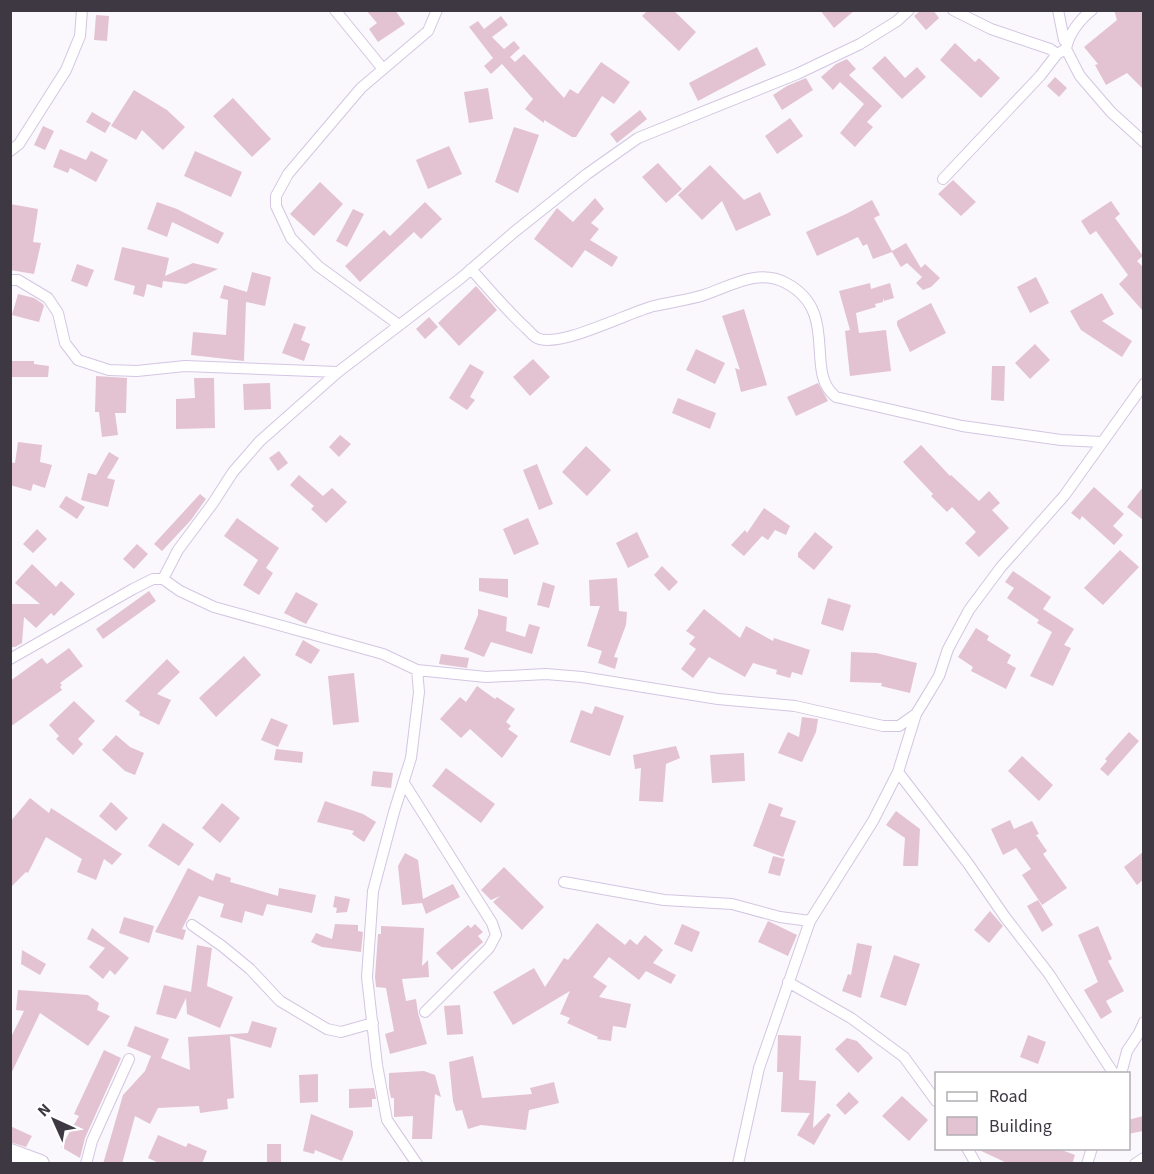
<svg xmlns="http://www.w3.org/2000/svg" width="1154" height="1174" font-family="'Source Sans 3',sans-serif">
<style>
.building{fill:#e3c3d1}
.lines{fill:none;stroke-linecap:round;stroke-linejoin:round}
.street-casing{stroke:#d3c6e2;stroke-width:12}
.primary-casing{stroke:#d3c6e2;stroke-width:20}
.street{stroke:#fff;stroke-width:10}
.primary{stroke:#fff;stroke-width:18}
</style>
<rect width="100%" height="100%" fill="#faf7fd"/>
<path class="building" d="M366,10H395L405,24L378,42L369,29L377,23Z
M648,10H673L696,32L679,51L642,16Z
M820,10H855L834,28Z
M921,10H933L939,18L926,30L914,16Z
M1114,10H1143V89L1127,73L1106,85L1095,65L1098,64L1084,47L1117,20Z
M96,15L109,16L107,41L94,40Z
M501,16L508,25L492,37L504,49L514,41L520,48L510,57L515,62L524,54L564,98L570,89L578,94L601,62L630,82L614,104L602,96L576,137H572L544,120V123L525,109L533,99L502,64L491,74L484,66L493,58L469,27L478,21L484,29Z
M955,43L975,62L979,58L1000,78L981,98L940,60Z
M757,47L766,65L698,101L689,83Z
M885,56L905,78L917,67L926,77L902,99L872,68Z
M847,59L856,69L849,75L882,106L867,122L873,127L855,147L840,133L864,104L840,82L833,90L821,77L836,64Z
M1055,77L1067,88L1059,97L1047,86Z
M806,78L813,90L782,110L773,95L787,86Z
M488,88L493,119L469,123L464,92Z
M134,90L167,110L185,127L163,150L142,130L136,140L111,126Z
M233,98L271,139L252,157L213,116Z
M640,110L647,119L617,143L610,134Z
M92,112L111,123L105,133L86,122Z
M790,118L803,136L777,154L765,136Z
M43,126L54,131L45,150L34,145Z
M514,127L539,135L518,193L495,182Z
M449,146L462,174L428,189L416,160Z
M60,149L86,160L91,151L108,160L96,182L70,168L68,173L53,167Z
M195,151L242,172L231,197L184,176Z
M658,163L682,189L666,203L642,177Z
M710,165L744,200L760,192L771,215L736,231L722,201L702,220L678,195Z
M953,180L976,202L961,216L938,194Z
M320,182L343,204L314,236L290,214Z
M595,198L604,209L591,223L599,229L590,240L618,257L612,267L585,250L572,268L534,239L557,208L573,222Z
M872,200L880,215L874,218L892,251L906,243L921,268L925,264L940,278L931,287L923,290L916,283L922,277L907,263L901,267L892,252L873,259L867,244L863,246L858,237L817,256L806,232L846,214Z
M1111,201L1120,214L1115,218L1143,256L1137,261L1143,267V311L1119,284L1128,275L1096,231L1090,235L1081,221Z
M157,202L177,209L224,233L218,244L172,222L167,237L147,229Z
M425,202L442,219L421,239L414,232L360,282L345,266L384,230L390,236Z
M10,204L38,209L33,242L41,243L34,274L10,270Z
M353,209L364,214L347,247L336,241Z
M122,247L169,258L165,276L193,263L218,269L186,284L163,281L162,288L147,284L144,297L133,294L135,286L114,280Z
M77,264L94,270L87,287L71,281Z
M252,272L271,277L265,306L246,302L244,361L191,355L193,332L226,335L228,300L220,298L224,285L247,292Z
M1036,277L1049,303L1030,313L1017,287Z
M870,283L871,289L890,283L894,298L884,301L883,298V302L875,304L876,307L856,313L859,333L886,330L891,371L850,376L845,331L850,330L839,291Z
M476,286L497,310L459,346L438,323Z
M1102,293L1114,314L1102,321L1132,341L1122,357L1081,330L1070,311Z
M18,294L34,298L43,304L44,306L39,322L12,315Z
M931,303L946,333L910,352L897,325V321Z
M744,309L767,385L741,392L735,368L740,370L722,316Z
M429,317L438,327L425,339L416,329Z
M294,323L306,327L301,340L310,344L304,361L282,353Z
M1035,344L1050,360L1030,379L1015,363Z
M696,349L725,363L715,384L686,370Z
M533,359L550,377L530,396L513,377Z
M12,361H34V364L49,366L48,377H12Z
M470,364L484,372L470,397L475,400L467,410L449,398Z
M992,366H1005L1004,401L991,400Z
M96,376L127,378L126,413H115L118,435L102,437L99,412H95Z
M194,378H214L215,428L176,429V399L195,398Z
M270,383L271,409L244,410L243,384Z
M818,383L828,401L796,416L787,397Z
M678,398L716,413L710,429L672,413Z
M340,435L351,444L339,457L329,447Z
M18,442L42,445L40,462L52,465L45,488L33,484L31,491L10,485V462L15,463Z
M921,445L950,476L951,475L979,501L989,491L1000,503L992,510L1009,528L979,557L965,543L976,532L952,507L947,512L931,496L933,494L903,462Z
M586,446L611,470L587,496L562,472Z
M279,451L288,463L278,471L269,458Z
M109,452L119,458L107,478L115,480L108,507L81,500L88,473L96,475Z
M537,464L553,504L539,510L523,470Z
M299,475L323,496L332,488L347,502L326,523L311,509L314,506L290,485Z
M1094,487L1124,514L1113,526L1123,535L1114,545L1082,516L1080,520L1071,513Z
M1143,487V520L1127,507Z
M200,494L206,499L191,520L162,551L154,544Z
M66,496L85,507L77,519L59,507Z
M764,508L790,526L786,535L775,530L768,540L762,536L744,556L731,545L745,530L747,533Z
M237,518L279,548L266,568L273,573L259,595L243,585L258,560L224,536Z
M528,518L539,544L514,555L503,529Z
M37,529L47,539L33,553L23,544Z
M637,532L649,557L628,568L616,543Z
M815,532L833,547L814,570L798,557V553Z
M137,544L148,554L134,569L123,559Z
M1120,550L1139,567L1103,605L1084,588Z
M32,564L56,587L61,581L75,594L54,616L51,613L36,628L24,617L22,643L15,647H10V604H40L15,583Z
M662,566L678,582L669,591L654,575Z
M1013,571L1051,597L1043,609L1074,629L1064,645L1071,648L1053,686L1030,676L1052,632L1037,623L1039,620L1007,598L1014,588L1005,582Z
M479,578L508,579V598L479,591Z
M617,578L619,611L627,612L626,625L614,657L618,658L615,669L598,663L602,651L587,646L600,606H590L589,580Z
M543,582L555,586L549,608L537,605Z
M149,591L156,601L103,639L96,629Z
M296,592L318,604L306,624L284,613Z
M828,598L851,605L843,631L821,624Z
M478,609L507,617L506,631L525,637L529,624L540,627L532,654L491,642L484,657L464,649L478,615Z
M704,609L740,638L746,626L773,641L774,638L810,650L802,675L792,672L790,678L776,674L777,670L753,663L745,677L709,657L693,678L681,669L696,649L689,644L695,637L686,631Z
M976,628L989,636L987,640L1011,655L1007,663L1016,668L1006,689L971,671L973,667L958,657Z
M303,640L320,650L311,664L295,655Z
M69,648L83,666L60,683L62,685L60,687L62,690L10,727V681L42,658L47,664Z
M851,652L876,653L917,663L910,693L881,686L882,683L850,682Z
M441,654L469,658L467,668L439,664Z
M244,656L261,675L216,717L199,698Z
M167,659L180,672L157,694L171,700L159,725L139,715L140,712L125,701Z
M354,673L359,722L333,725L328,676Z
M477,686L495,699L497,697L515,709L506,722L511,726L508,729L518,736L502,758L470,729L461,738L440,719L460,697L466,702Z
M74,701L95,721L78,739L83,744L73,755L56,739L59,736L49,725Z
M595,706L624,716L610,756L570,742L581,710L592,714Z
M802,717L818,719L816,732L802,762L778,753L788,732L799,737Z
M271,718L288,725L278,747L261,740Z
M1129,732L1139,741L1108,776L1100,769L1107,761L1105,759Z
M116,735L130,747L144,753L135,775L125,771L102,750Z
M676,746L680,758L666,764L663,802L639,801L641,768L635,769L633,755Z
M276,749L303,752L302,763L274,760Z
M744,753L745,781L712,783L710,755Z
M1022,756L1053,785L1039,801L1008,771Z
M446,768L495,804L481,823L432,786Z
M373,771L393,773L391,788L371,786Z
M30,798L49,813L51,808L122,854L112,865L104,859L96,880L77,872L82,859L46,837L28,873L26,872L10,888V822Z
M325,801L363,814L376,822L364,842L352,834L354,831L317,822Z
M111,802L128,818L116,831L99,816Z
M222,803L240,818L220,843L202,828Z
M769,803L783,808L780,816L796,821L783,857L753,846Z
M896,811L920,829L918,866H903L905,838L886,825Z
M1010,820L1014,829L1032,821L1039,834L1036,835L1047,851L1043,854L1067,888L1042,905L1022,875L1031,869L1016,848L1003,855L991,829Z
M163,823L194,844L179,866L148,846Z
M1143,852V880L1137,885L1124,867Z
M405,853L418,860L423,899L453,884L460,897L426,914L422,903L402,905L398,866Z
M773,856L785,859L780,876L768,873Z
M504,867L544,907L522,930L493,902L500,896L491,900L481,890Z
M188,868L213,881L216,873L231,878L230,882L278,896L279,888L316,895L312,913L267,904L263,916L245,911L242,923L220,917L224,904L199,896L182,929L186,930L183,940L155,932Z
M335,896L350,899L347,912L336,913L337,908L333,907Z
M1038,900L1053,925L1042,932L1027,906Z
M990,911L1003,926L989,943L974,930Z
M124,917L154,926L149,943L119,933Z
M768,921L797,935L788,956L758,942Z
M597,923L625,945L630,939L637,945L645,935L663,950L653,963L676,975L671,984L646,971L639,980L609,957L593,977L607,986L599,997L631,1004L626,1028L613,1026L611,1041L597,1039L598,1037L567,1023L570,1018L560,1014L570,991L513,1025L493,992L534,968L545,987L564,958L568,960Z
M335,924L358,925V931L363,932L361,952L322,947L311,942L316,933L332,939Z
M475,924L483,932L478,936L483,942L452,970L436,953L468,925L471,928Z
M682,924L700,932L692,952L674,944Z
M381,926L424,928L422,966L428,960L429,977L402,979L406,1001L416,999L418,1013L427,1044L390,1054L385,1034L394,1031L386,988L376,987L375,977L378,934H381Z
M1098,926L1112,959L1108,961L1124,991L1106,1001L1112,1012L1101,1019L1084,990L1098,982L1078,935Z
M92,928L129,958L115,975L110,970L103,979L89,967L105,948L87,939Z
M857,943L872,946L861,998L842,991L848,974L851,975Z
M197,945L212,948L207,986L233,997L220,1028L187,1014L186,998L176,1019L156,1014L164,985L191,992Z
M22,950L46,964L40,975L21,964Z
M894,955L920,964L906,1006L880,997Z
M18,990L88,995L99,1003L97,1010L110,1016L88,1046L40,1013L10,1076V1039L24,1011L16,1010Z
M460,1005L463,1034L447,1035L444,1006Z
M252,1021L277,1028L271,1048L230,1036L234,1098L227,1099L228,1109L200,1113L199,1106L158,1108L150,1124L135,1116L122,1164H103L123,1095L145,1071L151,1056L127,1046L135,1026L169,1039L161,1058L190,1070L188,1037L248,1033Z
M778,1035L801,1036L799,1080L816,1081L813,1128L828,1113L831,1115L814,1145L797,1135L810,1113L781,1112L783,1072H777Z
M1028,1035L1046,1042L1038,1064L1020,1057Z
M847,1038L857,1041L873,1058L858,1073L835,1049Z
M104,1050L121,1058L85,1138L80,1158L61,1147L79,1116L74,1114Z
M473,1056L482,1098L532,1094L530,1088L554,1082L559,1103L529,1110L526,1130L481,1125L468,1129L462,1110L456,1111L453,1101L449,1062Z
M424,1071L435,1075L441,1097L435,1094L432,1139H412L413,1116L394,1117V1098H391L389,1088V1073Z
M318,1074V1102L300,1103L299,1075Z
M374,1088L376,1099H372V1107L349,1108V1089Z
M849,1092L859,1102L845,1115L836,1105Z
M902,1096L928,1120L909,1141L882,1116Z
M311,1114L353,1131V1135L342,1161L315,1150L314,1154L303,1151Z
M1143,1116V1131L1128,1134V1120Z
M10,1126L32,1136L26,1147L10,1142Z
M158,1135L186,1147L188,1143L207,1151L202,1164H161L148,1158Z
M267,1144H281V1162H267Z
M977,1149H1059L1075,1155L1072,1164H1009Z"/>
<g class="lines">
<defs>
<path id="street" d="M335,10L383,69
M953,10L991,29L1050,49L1057,54L1066,49L1080,76L1111,112L1144,142
M1058,10L1064,40L1068,42
M1066,49C1068,35 1080,19 1092,10
M10,151L19,144L66,70L80,36L82,10
M943,179L1040,76L1057,54
M471,269C489,289 507,311 527,329C530,332 534,337 537,338C559,349 629,312 654,306C671,302 688,300 704,295C731,286 758,268 786,283C841,312 803,372 836,397L962,426L1061,440L1102,442
M10,280H18L48,298L58,313L65,343L78,360L109,370L137,371L185,366L338,372
M399,325L318,266L291,238L276,206V196L288,174L361,88L428,31L437,10
M163,579L178,550L213,503L233,472L260,441L338,372L461,278L513,233L587,174L638,138L797,74L860,44L897,21L909,10
M10,659L133,589L153,579H163L180,591L214,607L383,654L417,670L486,677L546,674L582,677L718,699L795,706L883,726H899L916,714L924,701L939,676L948,649L969,610L1001,567L1064,496L1144,384
M417,670L419,692L411,758L394,812L373,891L367,977L377,1065L387,1120L417,1164
M898,772L967,862L1005,917L1049,974L1114,1074
M404,783L492,923L496,935L489,948L425,1012
M564,882L664,900L732,904L780,917L810,921
M192,925L222,946L250,969L280,1001L327,1029L341,1032L373,1023
M788,982L851,1018L904,1057L936,1101
M1121,1074L1127,1051L1139,1033L1144,1022
M967,1148L976,1164
M86,1164L92,1141L129,1059
M738,1164L759,1068L810,921L873,821L898,772L916,714
M1087,1164L1092,1148
M1135,1164L1144,1158"/>
<path id="primary" d="M10,1153L40,1164"/>
</defs>
<use href="#street" class="street-casing"/>
<use href="#primary" class="primary-casing"/>
<use href="#street" class="street"/>
<use href="#primary" class="primary"/>
</g>
<rect width="1154" height="1174" fill="none" stroke="#3e3843" stroke-width="24"/>
<rect x="935" y="1072" width="195" height="78" fill="#ffffff" stroke="#b2afb4" stroke-width="1.5"/>
<rect x="947" y="1092" width="30" height="9" fill="#ffffff" stroke="#b2afb4" stroke-width="1.5"/>
<text x="989" y="1102" font-size="18" fill="#3e3843">Road</text>
<rect x="947" y="1117" width="30" height="18" fill="#e3c3d1" stroke="#b2afb4" stroke-width="1.5"/>
<text x="989" y="1132" font-size="18" fill="#3e3843">Building</text>
<g transform="translate(54 1120) rotate(315)" stroke="#ffffff" stroke-width="4.5" paint-order="stroke">
<path d="M0-4.5L10 22L0 15L-10 22Z" fill="#3e3843"/>
<text y="-9" font-size="16" font-weight="bold" text-anchor="middle" fill="#3e3843">N</text>
</g>
</svg>
